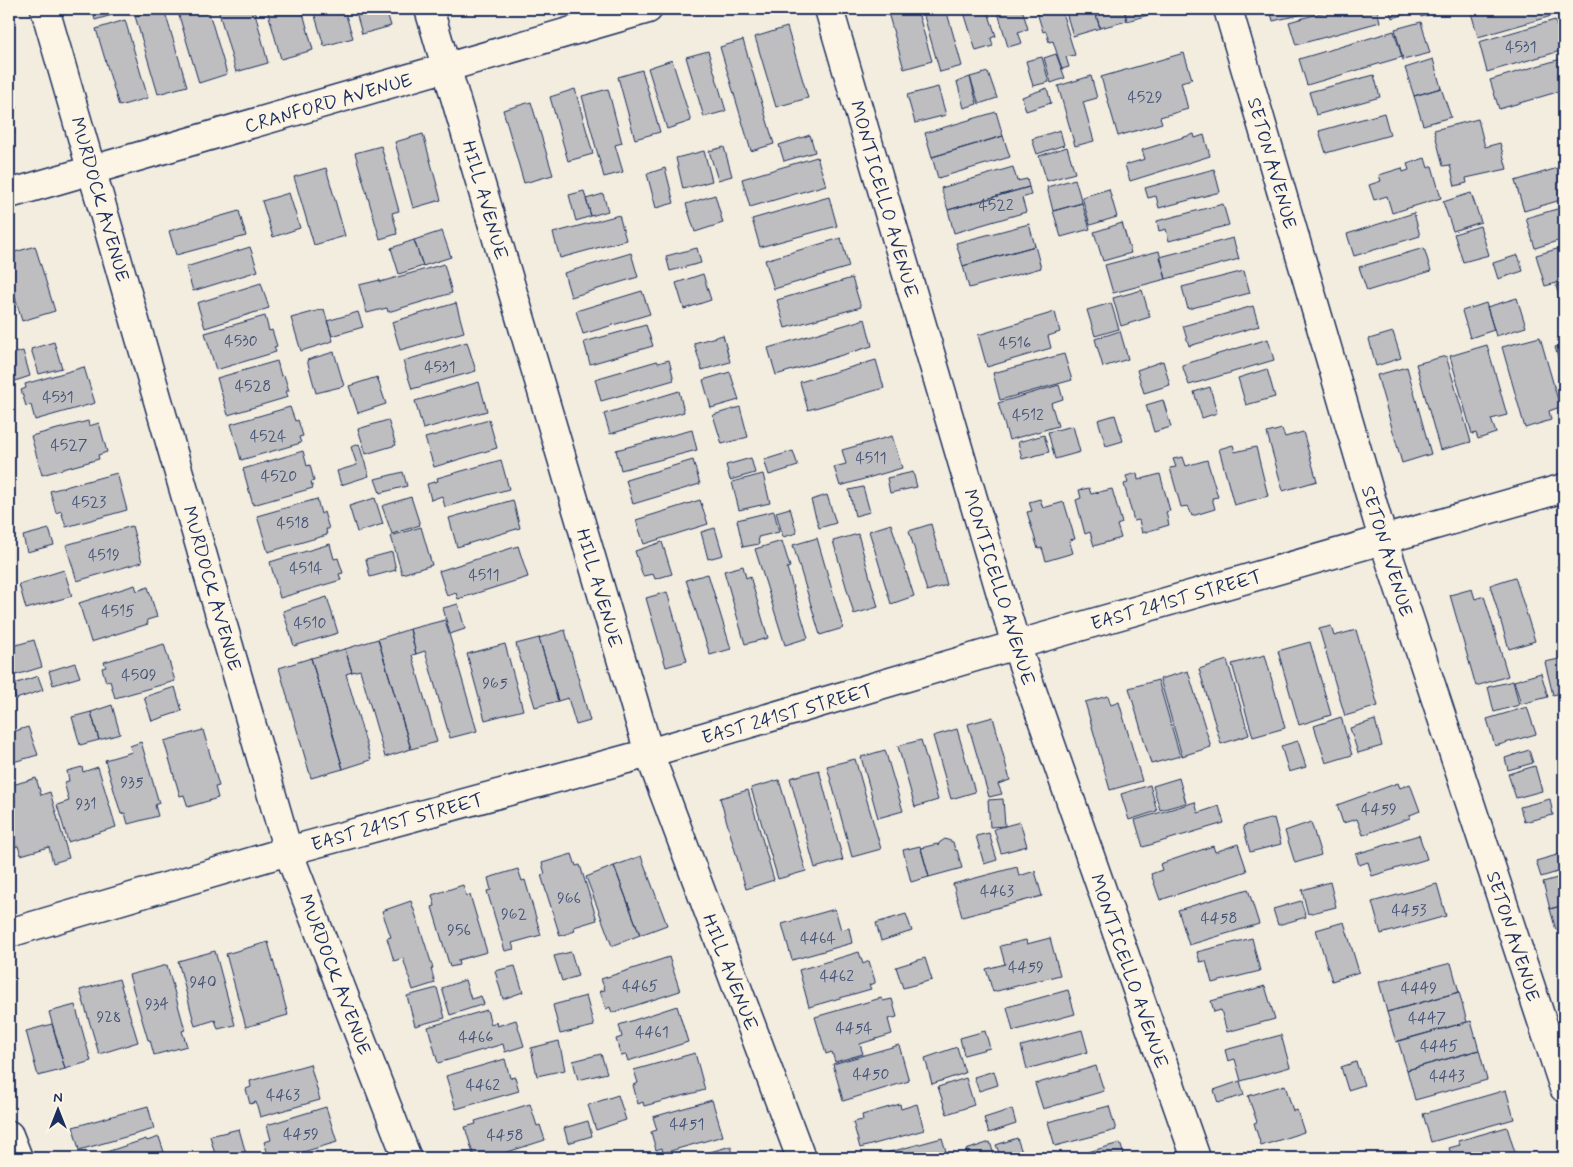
<svg xmlns="http://www.w3.org/2000/svg" width="1573" height="1167" font-family="Mynerve,sans-serif">
<style>
.building{fill:#bebec0;stroke:#1b2f5e}
.lines{fill:none;stroke-linecap:round;stroke-linejoin:round}
.minor-casing{stroke:#1b2f5e;stroke-width:31}
.minor{stroke:#fcf5e5;stroke-width:28}
.labels{text-anchor:middle;stroke-width:5;stroke-linejoin:round;paint-order:stroke}
.number-label{font-size:16px;fill:#445376}
.street-label{font-size:19px;fill:#1b2f5e;stroke:#fcf5e5}
</style>
<rect width="100%" height="100%" fill="#f3ede0"/>
<filter id="ink" filterUnits="userSpaceOnUse"><feTurbulence type="fractalNoise" baseFrequency=".02" numOctaves="2"/><feDisplacementMap in="SourceGraphic" scale="10" xChannelSelector="R" yChannelSelector="G"/><feConvolveMatrix kernelMatrix="1 2 1 2 8 2 1 2 1" color-interpolation-filters="sRGB"/></filter>
<g filter="url(#ink)">
<path class="building" d="M92,9H129V10L95,20Z
M162,9H164L187,86L158,94L135,16Z
M177,9H208L227,74L199,83Z
M218,9H254L268,63L236,72Z
M267,9H302L313,50L281,59Z
M313,9H344L353,38L324,46Z
M355,9H386L391,26L362,34Z
M887,9H917L932,61L904,69Z
M922,9H946L962,66L940,72Z
M963,9H987L996,36L991,38L993,46L976,51Z
M997,9H1022L1028,29L1018,32L1022,43L1008,47Z
M1036,9H1061L1075,55L1066,57L1069,67L1062,69L1053,41L1049,42L1046,31L1043,32Z
M1065,9H1094L1100,28L1073,36Z
M1094,9H1124L1127,21L1100,28Z
M1124,9H1153L1155,13L1127,21Z
M1270,9H1302L1303,14L1273,21Z
M1335,9H1377L1380,22L1296,45L1289,22Z
M1389,9H1419V11L1392,18Z
M1419,9H1450L1421,17Z
M1470,9H1553L1555,15L1478,37Z
M125,20L148,98L119,106L96,29Z
M1555,20L1564,50L1487,72L1479,42Z
M1421,22L1430,53L1403,60L1395,29Z
M787,27L808,98L776,107L755,37Z
M1394,31L1402,57L1307,85L1299,59Z
M743,40L774,144L751,151L720,47Z
M708,51L726,111L704,117L686,57Z
M1184,53L1192,79L1181,82L1188,109L1160,117L1162,123L1118,136L1101,77Z
M1056,54L1065,78L1051,83L1044,58Z
M1042,57L1049,82L1033,86L1026,61Z
M1564,58V90L1499,109L1490,80Z
M1433,59L1441,88L1414,96L1405,68Z
M672,60L691,121L667,129L648,68Z
M642,70L660,132L635,139L618,77Z
M988,72L997,98L979,104L970,77Z
M1374,75L1380,97L1316,115L1309,92Z
M1091,76L1097,98L1083,102L1094,141L1075,146L1058,86Z
M970,77L977,104L964,108L957,82Z
M9,80L17,107L12,108L15,119L11,120L15,133L9,135Z
M938,87L946,115L915,123L907,95Z
M1047,88L1051,103L1026,111L1022,97Z
M1441,88L1451,117L1423,125L1414,96Z
M575,89L593,154L568,161L550,97Z
M608,89L622,143L615,145L623,172L604,177L582,96Z
M531,102L553,175L524,183L503,110Z
M996,112L1003,136L932,157L925,133Z
M1384,113L1390,135L1326,153L1319,131Z
M1478,119L1485,147L1500,143L1507,169L1466,178L1467,183L1455,186L1450,165L1443,166L1434,130Z
M1060,130L1064,145L1037,154L1032,139Z
M423,134L441,200L413,208L395,142Z
M1194,134L1195,138L1204,135L1210,156L1130,181L1125,165L1145,159L1142,150Z
M810,135L815,152L784,161L779,145Z
M1003,136L1010,157L938,178L932,157Z
M381,146L399,211L392,213L397,230H396L397,234L380,239L355,153Z
M724,147L732,176L718,180L709,151Z
M1067,147L1075,173L1047,181L1039,156Z
M704,151L712,181L683,189L676,158Z
M817,157L826,185L750,207L742,179Z
M1425,158L1428,168L1432,166L1441,198L1392,213L1387,196L1374,200L1369,185L1381,181L1379,175L1402,168L1403,172L1409,170L1407,164Z
M1564,166V199L1524,211L1515,181Z
M1013,167L1017,181L1027,179L1029,187L948,210L941,188Z
M326,168L345,236L314,245L294,177Z
M665,168L674,203L656,208L647,174Z
M1214,169L1220,192L1159,208L1156,196L1148,198L1145,188Z
M1075,179L1082,203L1053,211L1047,187Z
M1029,187L1031,195L1022,198L1026,212L954,233L948,210Z
M1109,189L1117,217L1090,225L1082,197Z
M584,191L591,216L576,221L569,195Z
M289,193L300,228L273,237L262,201Z
M1471,193L1481,222L1453,231L1443,202Z
M603,194L608,211L591,216L586,199Z
M715,195L723,223L695,232L686,204Z
M829,197L837,226L760,247L752,219Z
M1082,203L1090,229L1061,237L1053,211Z
M1223,204L1229,225L1169,241L1166,229L1159,231L1157,221Z
M1564,207V239L1535,248L1526,218Z
M239,211L246,236L176,255L169,231Z
M1414,213L1420,236L1354,256L1347,234Z
M619,215L626,240L560,258L553,233Z
M1122,223L1131,253L1103,261L1094,232Z
M1029,224L1035,246L963,266L956,243Z
M1480,226L1489,255L1463,262L1454,234Z
M442,231L451,257L423,266L414,240Z
M841,238L849,267L774,289L765,260Z
M1233,238L1239,259L1166,279L1160,257Z
M414,240L423,266L399,274L391,248Z
M35,246L55,311L22,321L9,277V254Z
M1035,246L1041,268L969,288L963,266Z
M250,247L258,271L193,291L186,267Z
M1564,247V281L1545,286L1536,255Z
M697,248L701,263L670,271L666,256Z
M1424,248L1431,271L1367,291L1359,267Z
M1159,251L1166,279L1113,293L1105,265Z
M631,253L638,277L571,297L564,273Z
M1518,255L1523,271L1498,279L1493,263Z
M444,264L452,293L388,312L387,308L367,313L359,285L380,280V282Z
M1244,271L1250,293L1188,309L1182,287Z
M703,274L711,300L684,309L676,283Z
M852,278L861,307L785,328L777,300Z
M261,283L269,308L205,328L197,303Z
M1564,284V313L1556,286Z
M1142,290L1150,317L1121,326L1113,298Z
M642,291L650,314L583,334L576,311Z
M1517,298L1526,327L1496,336L1487,307Z
M456,303L464,332L400,350L392,322Z
M1111,303L1119,329L1095,336L1087,310Z
M1486,303L1494,330L1470,338L1462,311Z
M1253,306L1259,326L1189,346L1183,326Z
M324,309L333,341L301,351L291,318Z
M358,312L363,327L332,336L327,321Z
M1055,312L1060,332L1048,336L1051,348L987,367L978,335Z
M265,316L269,331L272,330L277,346L274,347L276,352L216,370L205,333Z
M865,319L872,346L776,375L768,348Z
M646,325L653,346L590,364L584,342Z
M1120,331L1128,359L1103,367L1095,339Z
M1393,332L1401,358L1376,366L1369,339Z
M723,335L730,362L702,370L694,343Z
M1540,337L1560,407L1549,411L1551,420L1525,428L1502,347Z
M1268,339L1274,360L1189,385L1182,365Z
M54,342L62,368L39,374L31,349Z
M467,342L476,371L412,389L403,361Z
M1487,345L1507,415L1491,419L1496,433L1478,439L1476,433L1472,434L1450,356Z
M1564,345V379L1555,347Z
M23,351L30,376L15,381L9,361V355Z
M334,352L344,386L316,393L307,360Z
M1064,354L1072,380L1000,400L993,373Z
M1446,356L1471,442L1440,450L1416,364Z
M669,360L674,380L601,401L595,379L657,361L658,363Z
M876,360L884,388L808,410L800,382Z
M277,361L281,376L284,375L289,391H286L288,397L228,415L217,378Z
M1163,361L1170,385L1144,393L1137,370Z
M84,367L95,403L35,420L31,405L26,406L21,390L26,388L25,384Z
M1407,367L1431,454L1402,463L1377,375Z
M1267,369L1275,397L1246,405L1238,378Z
M730,372L739,400L711,408L703,380Z
M377,377L386,404L358,413L349,386Z
M479,382L487,411L423,429L415,401Z
M1059,385L1063,399L1051,403L1058,426L1009,440L998,403Z
M1210,387L1217,413L1202,418L1194,392Z
M679,391L684,412L610,434L604,414Z
M1163,400L1171,427L1154,432L1146,405Z
M290,407L295,421L298,420L303,436L299,437L301,443L241,460L231,424Z
M740,407L748,437L722,444L713,415Z
M1115,415L1123,441L1106,446L1098,420Z
M388,420L396,445L366,454L358,429Z
M489,420L497,448L434,467L425,438Z
M88,421L89,426L99,423L107,452L98,455L99,459L42,475L31,436Z
M1073,426L1080,452L1055,459L1048,432Z
M1282,429L1285,437L1303,432L1317,481L1283,491L1267,433Z
M692,430L697,450L621,470L616,450Z
M1044,435L1049,452L1022,459L1018,442Z
M892,436L902,468L840,486L834,467L846,464L842,450Z
M359,444L369,476L341,485L337,471L357,465L351,447Z
M1233,445L1235,452L1256,447L1268,496L1234,505L1219,449Z
M303,451L307,466L310,465L314,481L311,482L313,488L253,505L243,469Z
M793,451L798,466L769,475L764,460Z
M1183,457L1186,466L1207,460L1218,497L1212,498L1215,509L1192,516L1188,506L1181,507L1170,468L1176,467L1173,459Z
M751,458L755,473L730,480L726,465Z
M501,460L509,489L445,507L442,496L431,500L427,484L438,481L437,478Z
M693,460L700,484L633,504L626,480Z
M403,472L407,486L380,493L375,479Z
M913,472L917,487L890,493L887,478Z
M117,473L127,510L66,527L61,511L56,513L50,491Z
M1137,473L1138,480L1160,474L1170,511L1166,512L1169,525L1142,533L1139,520L1134,521L1124,484L1128,483L1126,476Z
M763,474L770,503L739,510L732,482Z
M863,487L870,512L855,516L849,490Z
M1089,488L1091,494L1112,489L1122,523L1117,525L1121,538L1094,546L1090,532L1085,534L1076,500L1081,498L1079,490Z
M827,495L836,523L819,528L811,500Z
M411,497L420,525L392,534L382,506Z
M375,498L383,524L357,532L349,506Z
M317,499L321,514L324,512L329,529H326L327,535L268,552L257,516Z
M1040,499L1043,508L1064,502L1075,539L1069,540L1073,553L1046,561L1042,548L1038,549L1027,512L1032,511L1029,502Z
M513,500L520,528L457,547L449,518Z
M700,500L708,524L644,544L636,520Z
M790,508L797,533L783,537L776,512Z
M774,511L779,532L758,537L759,544L743,547L737,520Z
M891,524L914,596L891,604L869,531Z
M931,524L947,585L927,591L909,531Z
M132,526L142,562L77,581L66,545Z
M421,527L432,565L402,574L391,536Z
M715,528L723,555L708,559L701,532Z
M49,529L54,545L27,552L23,536Z
M858,534L878,607L854,614L833,541Z
M817,538L843,628L820,635L793,545Z
M782,541L790,567L787,568L808,638L785,645L755,549Z
M662,542L672,574L655,579L653,574L643,576L635,551Z
M330,544L334,559L338,558L343,573L339,574L341,580L280,598L270,562Z
M518,546L528,577L458,599L456,593L447,596L439,571Z
M392,552L396,570L370,577L366,559Z
M1564,564V594L1557,566Z
M743,566L746,578L750,576L768,638L745,644L724,571Z
M64,570L72,596L26,609L19,584Z
M708,574L731,649L710,655L686,580Z
M1515,577L1535,641L1509,649L1490,585Z
M135,585L137,591L148,587L157,617L147,620L148,624L91,642L79,603Z
M1472,589L1475,599L1484,596L1508,676L1476,686L1450,595Z
M667,592L687,661L666,667L646,598Z
M327,597L338,633L294,646L283,611Z
M458,604L465,629L450,634L443,608Z
M445,620L477,731L450,738L425,651L416,654L410,629Z
M1331,626L1334,636L1356,630L1378,706L1345,716L1319,629Z
M410,629L416,654L412,655L437,742L411,749L378,639Z
M565,630L590,721L576,725L568,698L558,701L539,638Z
M539,638L558,701L535,707L516,644Z
M378,639L411,749L385,757L360,670L352,672L345,649Z
M34,640L42,667L16,675L9,647Z
M1310,642L1331,715L1299,725L1278,651Z
M164,644L175,681L115,698L110,681L106,682L102,668L106,667L104,662Z
M505,644L523,710L485,720L467,654Z
M345,649L352,672L346,674L371,760L343,769L311,658Z
M1265,655L1285,728L1253,737L1232,664Z
M311,658L343,769L311,778L279,668Z
M1564,658V692L1553,695L1545,662Z
M1227,660L1249,735L1221,744L1199,669Z
M75,663L80,677L53,685L49,671Z
M1188,671L1211,747L1182,756L1160,679Z
M1541,673L1548,697L1521,704L1514,681Z
M38,676L43,690L16,699L11,685Z
M1158,680L1180,756L1151,764L1129,688Z
M1513,681L1519,705L1494,712L1488,687Z
M175,687L182,711L152,721L144,697Z
M1108,696L1111,705L1119,702L1142,781L1110,790L1085,702Z
M112,705L120,734L99,740L91,712Z
M1527,707L1536,734L1495,746L1487,719Z
M91,712L99,740L80,745L72,717Z
M993,717L1010,780L998,784L1002,794L989,797L968,724Z
M1341,717L1352,755L1326,763L1314,726Z
M1375,720L1382,746L1358,753L1350,728Z
M28,727L38,755L13,762L9,749V733Z
M957,729L975,792L951,799L933,736Z
M203,730L219,786L215,787L218,798L188,807L184,795L180,796L164,741Z
M921,740L938,800L915,807L898,746Z
M1298,741L1306,767L1289,772L1281,746Z
M141,742L159,803L155,805L158,816L128,824L125,813L121,814L105,760L132,752L130,746Z
M885,750L903,811L878,818L861,757Z
M1529,750L1533,763L1508,770L1505,758Z
M855,759L881,849L852,857L827,766Z
M1535,766L1542,791L1516,798L1508,774Z
M82,767L83,772L98,767L116,827L68,842L57,805L69,801L64,782L69,781L67,771Z
M819,770L843,860L815,868L790,778Z
M36,778L41,795L50,792L69,858L53,863L49,847L21,855L18,846L14,847L9,830V786Z
M1179,778L1186,803L1160,810L1153,786Z
M779,780L806,871L778,879L751,788Z
M1398,783L1400,788L1410,784L1420,811L1410,815V818L1363,835L1357,819L1343,823L1337,805Z
M1150,785L1157,811L1129,820L1121,794Z
M748,790L774,880L746,889L720,798Z
M1003,799L1005,826L990,827L988,800Z
M1550,799L1553,815L1524,822L1520,807Z
M1195,802L1198,813L1219,806L1224,823L1143,847L1135,820Z
M1274,818L1281,844L1250,852L1243,826Z
M1020,822L1027,846L1001,853L994,829Z
M1311,822L1321,855L1295,863L1285,831Z
M989,833L997,860L984,864L976,836Z
M1419,835L1427,859L1372,876L1368,862L1359,865L1356,854Z
M945,839L953,842L955,850H957L962,868L929,877L921,848L937,844L938,846L939,843Z
M1238,844L1247,871L1160,900L1151,874L1162,870L1160,864L1213,846L1215,852Z
M920,846L929,877L911,882L903,850Z
M1564,853V870L1541,877L1536,861Z
M572,854L576,866L580,865L597,920L574,927L575,931L560,936L541,875L545,874L542,863Z
M641,856L667,925L640,935L614,866Z
M614,866L640,935L612,946L586,877Z
M1017,867L1019,876L1035,871L1042,896L962,917L953,884Z
M518,869L522,881L525,880L541,935L512,943L514,949L505,951L487,891L491,890L488,878Z
M1564,876V905L1550,909L1543,882Z
M1330,882L1336,907L1308,914L1302,890Z
M1437,884L1446,916L1381,934L1372,902Z
M463,885L466,896L470,895L487,952L458,960L459,965L450,967L432,907L435,906L432,895Z
M1248,889L1259,924L1189,945L1178,910Z
M411,901L433,968L431,969L435,983L413,990L403,958L394,961L387,938L391,937L382,911Z
M1301,901L1306,917L1278,925L1273,909Z
M1564,905V928L1556,930L1550,909Z
M835,909L841,930L849,928L852,943L792,960L782,924Z
M906,914L912,931L881,941L876,923Z
M1344,922L1359,972L1332,981L1316,930Z
M1564,936V957L1559,937Z
M1050,938L1060,975L993,992L986,969L1005,964L1000,946L1026,940L1027,944Z
M1252,938L1260,971L1212,983L1206,961L1200,962L1197,952Z
M268,942L288,1015L246,1027L226,954Z
M215,951L235,1025L218,1029L215,1020L195,1026L178,961Z
M571,952L578,976L562,981L554,956Z
M859,952L863,964L869,961L875,981V983L869,985L871,989L809,1007L799,970Z
M669,957L680,991L612,1013L610,1007L606,1009L600,991L605,990L601,979Z
M925,958L932,980L903,988L896,967Z
M1451,963L1459,992L1387,1012L1379,982Z
M167,965L185,1030L182,1031L187,1046L154,1055L150,1040H148L129,975Z
M515,966L523,992L503,999L495,971Z
M119,979L138,1042L99,1054L80,990Z
M465,980L471,999L481,996L484,1004L450,1015L442,988Z
M1265,986L1275,1019L1227,1032L1221,1010L1214,1012L1211,1001Z
M437,988L445,1018L415,1026L407,996Z
M1068,990L1075,1014L1013,1031L1007,1007Z
M1459,992L1467,1022L1396,1042L1387,1012Z
M586,996L594,1026L560,1034L553,1005Z
M881,998L883,1001L892,999L897,1017L888,1019L892,1034L860,1044L863,1054L835,1062L832,1052L826,1054L815,1017Z
M75,1005L91,1061L65,1069L49,1012Z
M677,1006L688,1042L628,1061L626,1055L621,1056L616,1039L622,1037L619,1025Z
M487,1010L491,1024L496,1022L497,1026L516,1020L524,1046L505,1052L503,1044L438,1063L428,1027Z
M1471,1021L1479,1050L1407,1070L1398,1041Z
M52,1024L65,1069L38,1076L26,1031Z
M1082,1030L1088,1052L1027,1069L1021,1046Z
M985,1031L990,1048L964,1055L960,1038Z
M1281,1035L1290,1067L1241,1081L1235,1059L1228,1061L1225,1050Z
M559,1041L565,1070L537,1076L531,1048Z
M899,1045L909,1081L843,1101L833,1064Z
M957,1047L965,1073L932,1084L925,1058Z
M1479,1050L1487,1080L1415,1100L1407,1070Z
M695,1053L705,1090L644,1106L643,1102L638,1104L633,1085L638,1083L634,1070Z
M601,1054L607,1073L578,1080L573,1061Z
M505,1059L510,1078L515,1077L519,1091L456,1109L446,1076Z
M1356,1062L1364,1085L1348,1090L1341,1067Z
M310,1064L320,1100L260,1117L256,1102L250,1104L246,1089L251,1087L250,1081Z
M1096,1066L1104,1091L1043,1109L1035,1084Z
M994,1071L998,1085L979,1091L974,1077Z
M966,1078L974,1105L947,1114L938,1087Z
M1240,1081L1244,1095L1218,1103L1214,1090Z
M1285,1085L1293,1111L1297,1110L1304,1132L1261,1146L1254,1123L1257,1122L1248,1096Z
M1506,1090L1514,1119L1431,1142L1423,1114Z
M618,1095L626,1120L596,1130L588,1105Z
M712,1100L723,1136L663,1153L662,1148L656,1150L651,1132L657,1130L653,1117Z
M530,1104L537,1126L540,1125L545,1140L489,1158H486L485,1154L474,1157L465,1127L476,1124L475,1121Z
M900,1104L901,1109L917,1104L924,1130L860,1148L853,1122L863,1120L862,1115Z
M148,1106L154,1129L79,1150L73,1127Z
M1109,1106L1116,1130L1055,1146L1048,1122Z
M326,1107L337,1142L283,1158H275L274,1155L269,1157L264,1142L271,1140L267,1125Z
M1012,1109L1016,1124L989,1133L984,1118Z
M588,1121L592,1136L568,1143L564,1128Z
M1507,1127L1516,1156L1509,1158H1452L1449,1148L1460,1145L1458,1141Z
M239,1129L246,1154L231,1158H216L210,1136Z
M159,1137L166,1158H88L146,1139L147,1141Z
M942,1138L948,1158H876L875,1156Z
M1017,1138L1024,1158H1001L996,1145Z
M990,1142L995,1158H969L966,1150Z
M1120,1143L1125,1158H1067Z
M731,1146L734,1158H689Z"/>
<g class="lines">
<defs>
<path id="minor" d="M45,9L288,851L407,1158
M429,9L649,753L801,1158
M829,9L1016,645L1196,1158
M1228,9L1383,539L1564,1088
M9,194L648,9
M9,933L288,851L649,753L1016,645L1564,488
M9,1135L18,1158"/>
</defs>
<use href="#minor" class="minor-casing"/>
<use href="#minor" class="minor"/>
</g>
</g>
<g class="labels">
<g class="number-label">
<text x="1521" y="52">4531</text>
<text x="1145" y="102">4529</text>
<text x="996" y="210">4522</text>
<text x="241" y="346">4530</text>
<text x="1015" y="348">4516</text>
<text x="440" y="372">4531</text>
<text x="253" y="391">4528</text>
<text x="58" y="402">4531</text>
<text x="1028" y="420">4512</text>
<text x="268" y="441">4524</text>
<text x="69" y="450">4527</text>
<text x="871" y="463">4511</text>
<text x="279" y="481">4520</text>
<text x="89" y="507">4523</text>
<text x="293" y="528">4518</text>
<text x="104" y="560">4519</text>
<text x="306" y="573">4514</text>
<text x="484" y="580">4511</text>
<text x="118" y="616">4515</text>
<text x="310" y="628">4510</text>
<text x="139" y="680">4509</text>
<text x="495" y="688">965</text>
<text x="132" y="787">935</text>
<text x="86" y="809">931</text>
<text x="1379" y="814">4459</text>
<text x="997" y="896">4463</text>
<text x="569" y="903">966</text>
<text x="1409" y="915">4453</text>
<text x="514" y="919">962</text>
<text x="1219" y="923">4458</text>
<text x="459" y="935">956</text>
<text x="818" y="943">4464</text>
<text x="1026" y="972">4459</text>
<text x="837" y="981">4462</text>
<text x="203" y="987">940</text>
<text x="640" y="991">4465</text>
<text x="1419" y="993">4449</text>
<text x="157" y="1009">934</text>
<text x="109" y="1022">928</text>
<text x="1427" y="1023">4447</text>
<text x="854" y="1033">4454</text>
<text x="652" y="1037">4461</text>
<text x="476" y="1042">4466</text>
<text x="1439" y="1051">4445</text>
<text x="871" y="1079">4450</text>
<text x="1447" y="1081">4443</text>
<text x="483" y="1090">4462</text>
<text x="283" y="1100">4463</text>
<text x="687" y="1129">4451</text>
<text x="301" y="1139">4459</text>
<text x="505" y="1140">4458</text>
</g>
<g class="street-label">
<text transform="translate(328 102) rotate(-16)" y="7">CRANFORD AVENUE</text>
<text transform="translate(1273 163) rotate(74)" y="7">SETON AVENUE</text>
<text transform="translate(101 199) rotate(74)" y="7">MURDOCK AVENUE</text>
<text transform="translate(885 199) rotate(74)" y="7">MONTICELLO AVENUE</text>
<text transform="translate(486 200) rotate(74)" y="7">HILL AVENUE</text>
<text transform="translate(1388 551) rotate(73)" y="7">SETON AVENUE</text>
<text transform="translate(1000 587) rotate(73)" y="7">MONTICELLO AVENUE</text>
<text transform="translate(213 588) rotate(74)" y="7">MURDOCK AVENUE</text>
<text transform="translate(600 588) rotate(74)" y="7">HILL AVENUE</text>
<text transform="translate(1176 599) rotate(-16)" y="7">EAST 241ST STREET</text>
<text transform="translate(787 713) rotate(-16)" y="7">EAST 241ST STREET</text>
<text transform="translate(397 821) rotate(-15)" y="7">EAST 241ST STREET</text>
<text transform="translate(1514 936) rotate(72)" y="7">SETON AVENUE</text>
<text transform="translate(1130 971) rotate(71)" y="7">MONTICELLO AVENUE</text>
<text transform="translate(731 972) rotate(69)" y="7">HILL AVENUE</text>
<text transform="translate(336 974) rotate(69)" y="7">MURDOCK AVENUE</text>
</g>
</g>
<rect width="1573" height="1167" fill="none" stroke="#fcf5e5" stroke-width="30"/>
<rect x="15" y="15" width="1543" height="1137" fill="none" stroke="#1b2f5e" stroke-width="2" filter="url(#ink)"/>
<g transform="translate(58 1110)" stroke="#fcf5e5" stroke-width="4" paint-order="stroke">
<path d="M0-4L9 19L0 12L-9 19Z" fill="#1b2f5e"/>
<text y="-8" font-size="14" font-weight="bold" text-anchor="middle" fill="#1b2f5e">N</text>
</g>
</svg>
